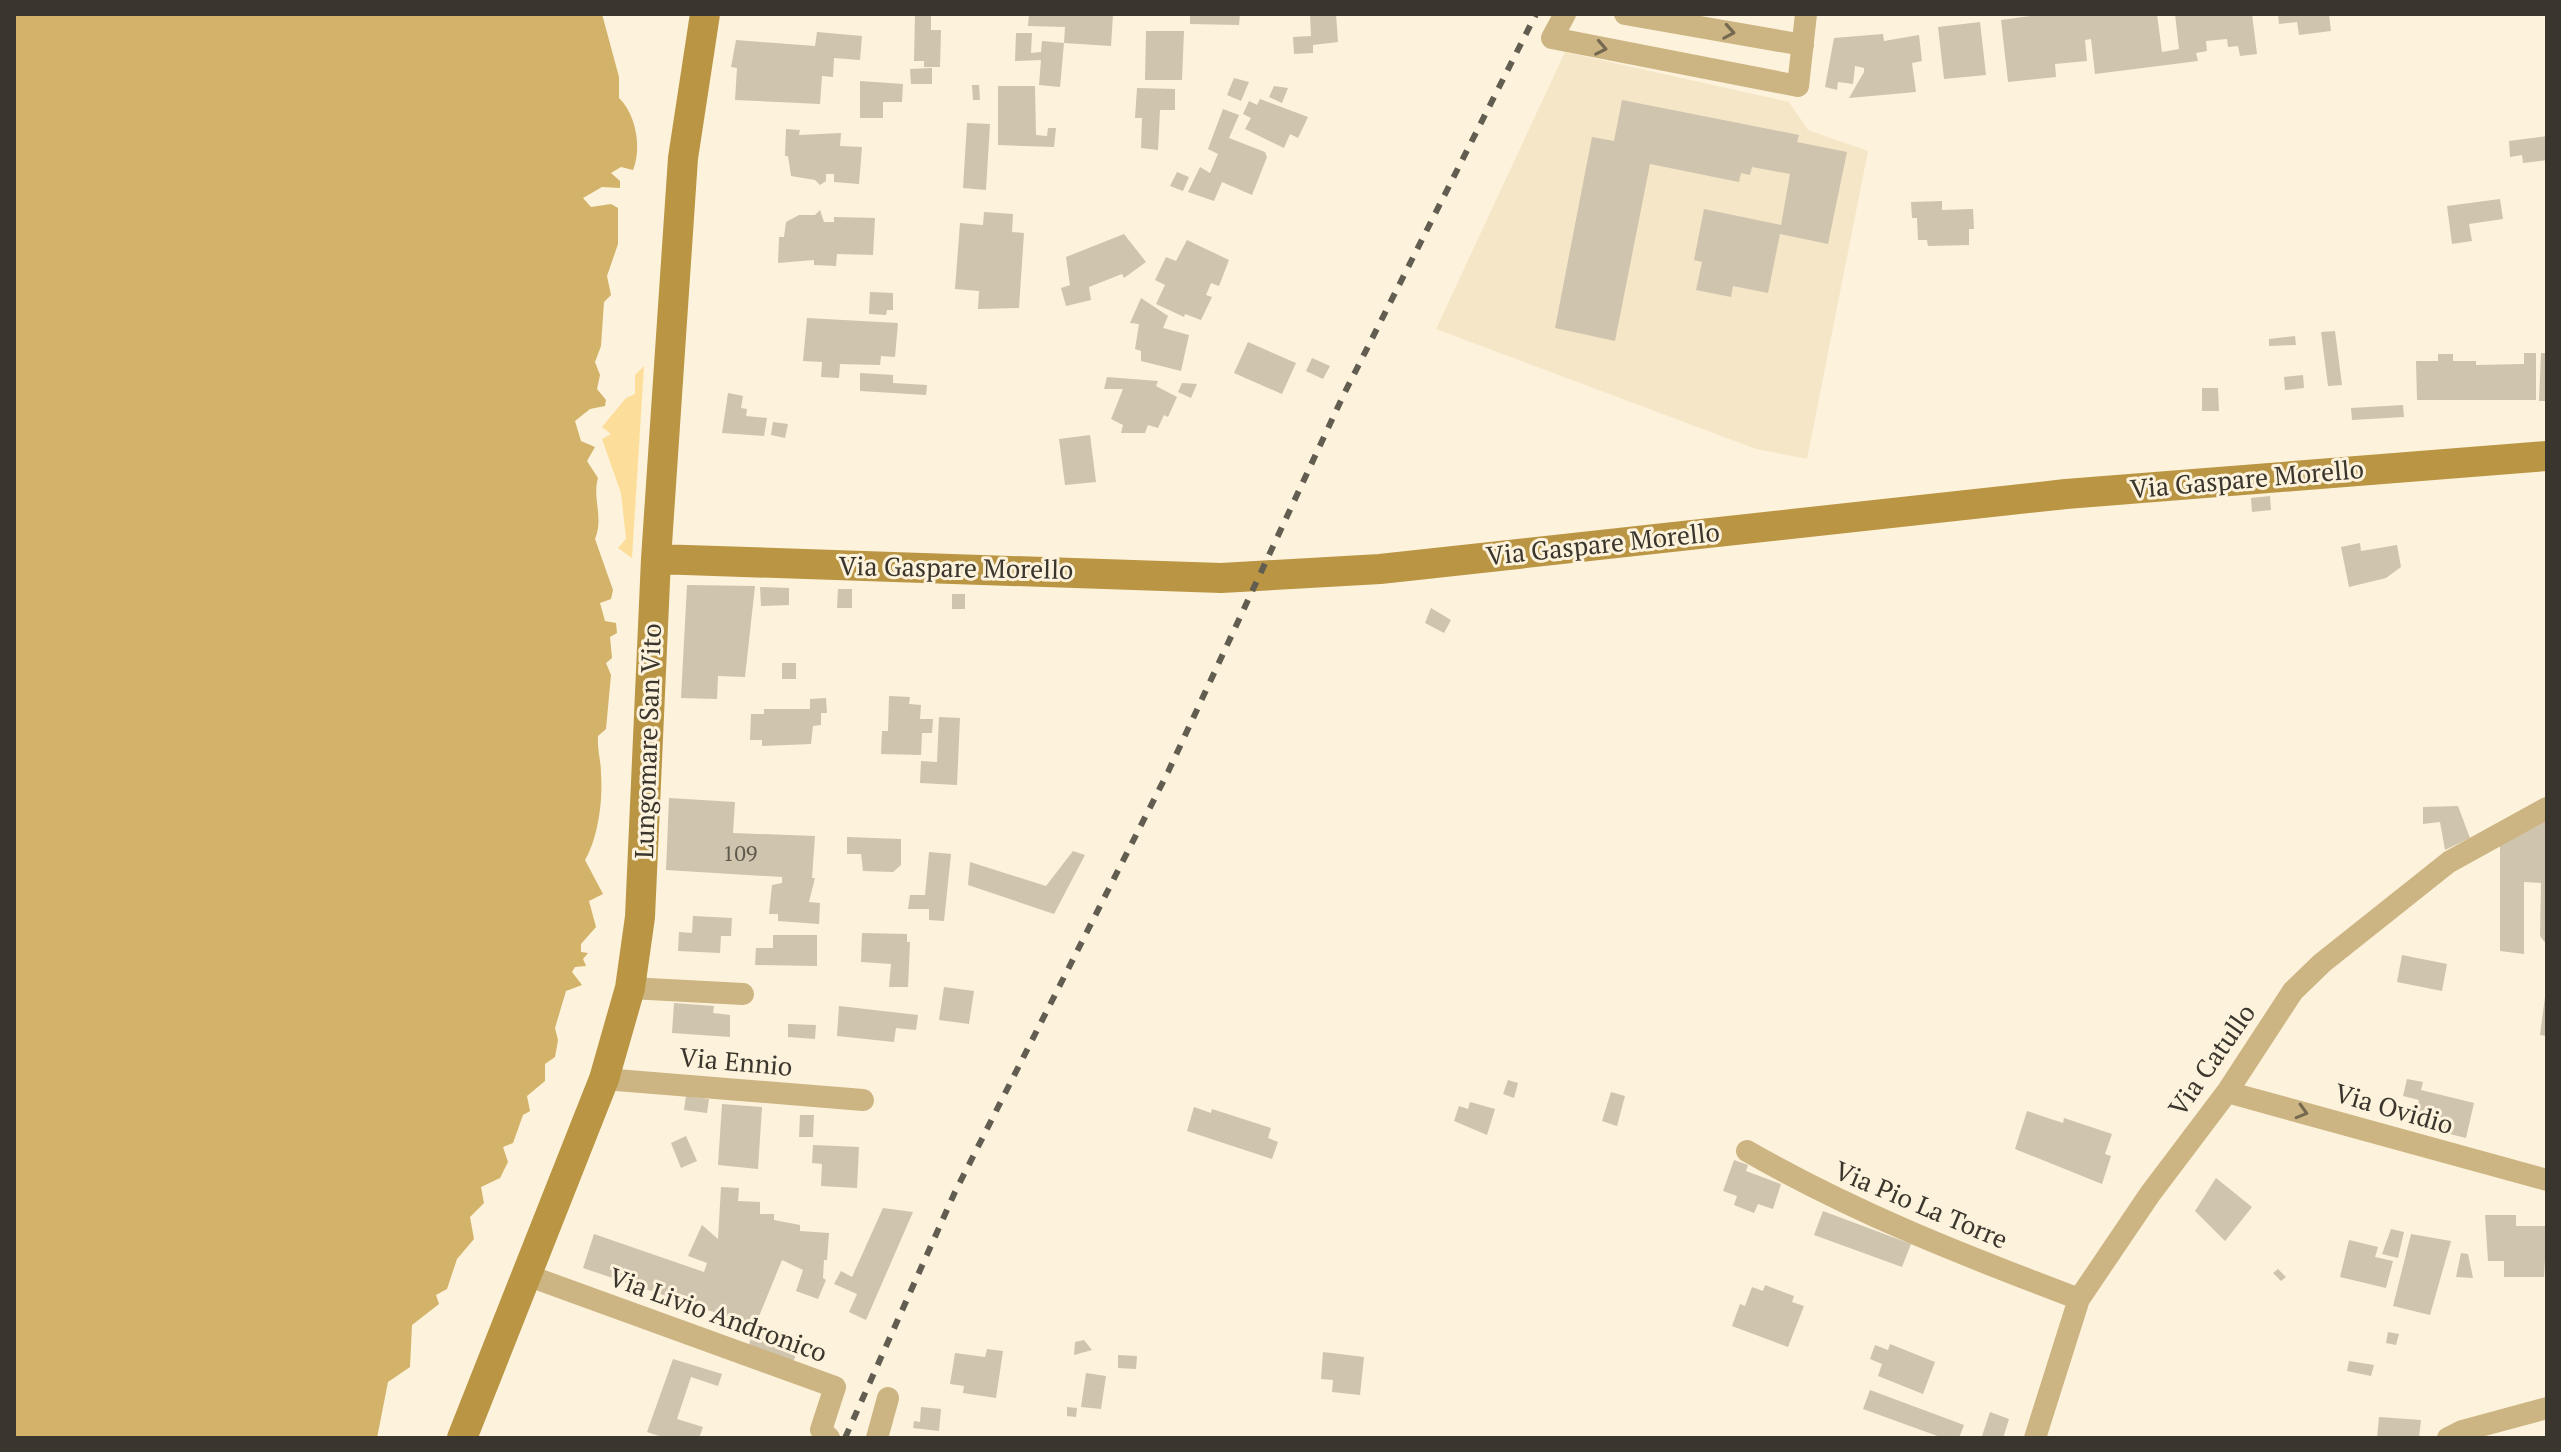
<svg xmlns="http://www.w3.org/2000/svg" width="2561" height="1452" font-family="'PT Serif',serif">
<style>
.built{fill:#f5e6c8}
.green{fill:#fddd9a}
.water{fill:#d3b269}
.building{fill:#cfc4ae}
.lines{fill:none;stroke-linecap:round;stroke-linejoin:round}
.street{stroke:#cdb583;stroke-width:22}
.secondary{stroke:#ba9644;stroke-width:30}
.rail{stroke:#625d51;stroke-width:6;stroke-dasharray:10 10;stroke-linecap:butt}
.oneway{stroke:#75694f}
.labels{text-anchor:middle;stroke-width:6;stroke-linejoin:round;paint-order:stroke}
.number-label{font-size:22px;fill:#5f5a4d}
.street-label{font-size:26px;fill:#3a362d;stroke:#fdf2db}
</style>
<rect width="100%" height="100%" fill="#fdf2db"/>
<path class="built" d="M1565,52L1789,102L1808,130L1868,151L1807,459L1756,449L1436,329Z"/>
<path class="green" d="M644,366L632,558L618,548L626,539L621,493L602,439L611,434L602,427L626,398L635,394V375Z"/>
<path class="water" d="M14,14H602L619,77V98C636,114 642,148 633,170L621,167L611,173L620,181V188L602,187L583,198L591,207L611,204L618,208V244L607,276L611,295L604,302L601,346L595,362L600,375L597,389L606,400L605,406L590,409L575,421L581,441L595,447L587,461L598,478C592,499 604,517 595,539L613,590L611,599L600,603L605,621L616,623L617,633L610,637L612,658L606,663L611,675L606,729L598,736C597,750 601,760 601,774C603,800 598,838 585,860L603,894L589,901L596,927L581,944V952L588,953L583,959L586,966L575,967L572,972L582,985L566,991L555,1028L558,1040L555,1057L545,1064V1081L527,1096L530,1111L523,1115L513,1143L503,1147L508,1162L500,1178L481,1187L484,1203L470,1217L474,1239L457,1259L447,1289L436,1295L439,1304L412,1325L410,1367L388,1382L377,1438H14Z"/>
<path class="building" d="M915,14H931V30H941L940,67H924V61H914Z
M1029,14H1113L1111,46L1064,43L1065,27L1028,26Z
M1190,14H1240L1239,25L1190,24Z
M1310,14H1336L1338,42L1313,45V53L1294,54L1293,37L1311,36Z
M2046,14H2157L2162,52L2179,49L2175,14H2252L2257,54L2240,56L2238,46L2228,47L2227,39L2206,41L2207,51L2196,53L2198,61L2095,74L2091,39L2085,40L2087,61L2055,64L2056,77L2008,82L2001,20Z
M2278,14H2329L2331,31L2299,35L2297,22L2279,24Z
M1980,22L1986,75L1944,79L1938,27Z
M1146,31H1184L1182,80H1145Z
M817,32L862,36L860,60L834,58L833,77L822,76L820,104L735,100L737,68L731,67L736,40L815,46Z
M1016,33H1032L1031,53L1041,52L1042,41L1064,43L1060,87L1039,85L1041,60L1015,61Z
M1883,34L1884,41L1919,35L1922,61L1912,63L1916,92L1849,98L1864,72V68L1855,66L1853,84L1838,82L1837,90L1825,87L1834,38Z
M932,68V84H911L910,69Z
M1234,78L1249,82L1241,101L1227,95Z
M860,81L903,84L902,102H883V118H860Z
M972,85H979L980,100H973Z
M998,86H1035L1036,135L1047,136L1048,128H1056L1054,147L998,145Z
M1274,86L1288,88L1282,103L1269,97Z
M1137,88L1175,89V110H1160L1158,150L1141,148L1142,118H1135Z
M1260,99L1308,117L1298,138L1290,134L1284,148L1245,129L1251,118L1243,114L1249,101L1257,105Z
M1622,100L1799,135L1797,142L1847,152L1828,244L1780,234L1768,293L1733,286L1731,297L1696,290L1702,262L1694,260L1704,209L1781,225L1790,174L1752,167L1750,175L1741,173L1739,182L1650,164L1615,341L1555,328L1592,137L1614,141Z
M1223,109L1239,115L1229,138L1265,152L1267,157L1252,195L1222,182L1214,201L1188,192L1200,167L1210,173L1218,154L1208,149Z
M967,123L990,124L986,190L963,188Z
M786,129L800,130L799,135L841,133L840,146L862,147L859,184L834,182V174H826V181L820,185L815,180L791,176L788,156H785Z
M2547,136V160L2523,163L2522,155L2510,157L2509,141Z
M1177,172L1189,177L1183,191L1170,186Z
M2500,199L2503,219L2469,224L2472,241L2452,244L2447,206Z
M1942,201V210L1973,209L1974,229H1969V245L1928,246L1927,240H1918L1917,218H1912L1911,202Z
M820,210L824,222H834V217L875,218L873,255L837,254L836,266L814,265V260L778,263L779,237H784L786,222L799,215H815Z
M984,212L1013,214L1012,232L1024,233L1019,308L978,309L979,291L955,289L960,223L983,225Z
M1124,234L1146,262L1124,278L1122,274L1089,287L1091,300L1066,306L1061,288L1070,285L1066,257Z
M1187,240L1229,260L1219,286L1211,283L1206,295L1212,297L1201,320L1185,314L1184,317L1156,304L1165,285L1155,280L1166,257L1176,261Z
M870,292L893,293V310H887L886,315L869,314Z
M1141,298L1168,316L1163,328L1189,335L1181,371L1141,361V351L1135,349L1139,324L1130,323Z
M807,318L898,323L895,357L881,356L880,365L840,364L839,378L821,377L822,362L803,361Z
M2335,331L2342,385L2328,386L2321,332Z
M2295,336L2296,345L2269,346V339Z
M1248,342L1296,363L1282,394L1234,373Z
M2524,353H2536V400H2417L2416,361H2438V354H2453V361H2476V365L2524,364Z
M2541,353H2547V401H2539Z
M1312,358L1330,366L1323,379L1306,371Z
M860,373L893,375V383L927,385L926,395L860,391Z
M2303,375L2304,388L2285,390L2284,377Z
M1107,377L1158,381L1156,386L1177,397L1168,417L1164,415L1158,428L1148,425L1145,433H1121L1123,425L1111,419L1123,389H1104Z
M1182,383L1197,384L1191,398L1178,392Z
M2202,388H2218L2219,411H2202Z
M728,393L743,396L741,408L747,409L746,416L767,418L764,436L722,433Z
M2403,405L2404,417L2352,420L2351,408Z
M773,422L788,424L785,438L771,435Z
M1090,435L1096,482L1065,485L1059,439Z
M2270,496L2271,510L2252,512L2251,498Z
M2360,543L2361,551L2397,545L2401,567L2386,578L2349,587L2341,547Z
M687,585L755,586L745,677L718,676L717,699L681,698Z
M760,587L789,588V605L761,606Z
M838,589H852V608H837Z
M952,594H965V609H952Z
M1431,608L1451,620L1444,633L1425,623Z
M782,663H796V679H782Z
M889,696L910,697L909,704L921,705L920,719H933L932,733H922L921,755L881,754L882,731H888Z
M826,698L827,713H821V725L813,726L811,744L762,746V740H750L751,714H764V709H810V699Z
M939,717L960,718L957,785L920,783L921,761L937,762Z
M669,798L735,802L733,833L815,836L812,878H815L809,902L820,903L819,924L778,921V914H769L772,885L782,883V877L666,870Z
M2458,806L2470,838L2445,850L2440,822L2423,824V807Z
M2547,819V945L2540,936L2541,883L2524,882V954L2500,951V842Z
M847,837L901,839V865L893,872L863,871L861,854H847Z
M1073,851L1085,855L1054,914L968,885L970,862L1046,886Z
M929,852L951,854L944,921L929,920V909H908L910,895H925Z
M693,916L732,918L731,936H721L720,953L678,951L679,932L692,933Z
M862,933L907,934V942H910L908,987H889L891,964L861,962Z
M773,935H817V966L755,965L756,948H773Z
M2402,955L2447,964L2442,991L2397,982Z
M944,987L974,991L969,1024L939,1020Z
M2546,989H2547V1036L2540,1035Z
M674,1003L714,1006L713,1013L730,1015V1037L672,1033Z
M839,1006L918,1015L916,1030L896,1028L894,1042L837,1036Z
M788,1024L816,1025L815,1039L788,1037Z
M2407,1079L2423,1082L2421,1090L2474,1103L2466,1138L2413,1125L2419,1100L2403,1096Z
M1508,1080L1518,1083L1514,1098L1503,1094Z
M1611,1092L1625,1096L1617,1126L1602,1121Z
M686,1096L709,1099L707,1113L684,1110Z
M1470,1102L1495,1109L1487,1135L1454,1121L1459,1106L1468,1109Z
M722,1104L762,1107L758,1169L718,1165Z
M1194,1107L1211,1113L1212,1109L1271,1128L1268,1138L1278,1142L1272,1159L1187,1131Z
M2027,1111L2063,1123L2064,1118L2112,1134L2105,1154L2111,1156L2102,1184L2015,1149Z
M800,1115H814L813,1137H799Z
M686,1136L697,1161L681,1168L671,1143Z
M813,1145L859,1147L857,1188L821,1186L822,1164L812,1163Z
M1734,1160L1748,1165L1746,1171L1781,1184L1773,1209L1758,1204L1754,1213L1734,1205L1737,1196L1723,1191Z
M2216,1178L2252,1207L2225,1241L2195,1211Z
M721,1187L739,1188L738,1201L760,1202V1214H774V1220L800,1225V1231L829,1233L827,1260H824L823,1278L826,1280L818,1299L796,1291L803,1270L782,1260L755,1326L583,1268L594,1234L704,1272L707,1263L688,1256L702,1225L718,1239Z
M883,1208L913,1212L866,1320L849,1312L857,1294L834,1284L841,1271L852,1277Z
M1823,1211L1911,1244L1902,1267L1814,1235Z
M2485,1215H2516V1226H2547L2544,1277H2504V1261H2488Z
M2391,1229L2404,1232L2398,1258L2382,1254Z
M2411,1234L2451,1241L2430,1315L2393,1306Z
M2349,1240L2378,1247L2375,1257L2393,1261L2386,1288L2340,1277Z
M2461,1253L2468,1254L2473,1278L2456,1277Z
M2278,1269L2286,1277L2281,1281L2273,1273Z
M1765,1285L1794,1296L1792,1302L1804,1306L1788,1347L1732,1326L1740,1304L1745,1306L1752,1287L1763,1291Z
M753,1331L799,1347L792,1365L748,1348Z
M2388,1332L2399,1334L2396,1345L2386,1343Z
M1084,1340L1092,1350L1074,1355L1075,1342Z
M1890,1344L1935,1362L1923,1394L1878,1376L1882,1364L1870,1359L1875,1345L1888,1350Z
M987,1349L1003,1351L996,1398L963,1393L964,1386L950,1384L955,1353L985,1357Z
M1323,1352L1364,1357L1360,1395L1332,1392L1333,1380L1321,1379Z
M1118,1355L1137,1356L1136,1369L1118,1368Z
M673,1359L722,1374L718,1386L691,1377L677,1419L703,1427L699,1438H665L647,1432Z
M2349,1361L2374,1365L2371,1376L2347,1371Z
M1086,1373L1106,1376L1101,1409L1081,1407Z
M1870,1390L1964,1425L1959,1438H1943L1863,1409Z
M921,1407L941,1409L939,1431L913,1428L914,1421L920,1422Z
M1067,1407L1077,1408L1076,1417L1067,1416Z
M1990,1412L2009,1419L2003,1438L1982,1436Z
M2379,1417L2421,1420L2419,1438H2377Z"/>
<g class="lines">
<path class="street" d="M1565,14L1552,38L1798,86L1806,14
M1625,14L1803,45
M630,988L743,994
M604,1079L863,1100
M2227,1092L2547,1180
M1747,1151C1855,1213 1963,1255 2079,1299
M529,1276L835,1387L821,1430L829,1438
M877,1438L888,1398
M2035,1438L2079,1299L2150,1194L2227,1092L2293,991L2322,963L2449,862L2547,808
M2448,1438L2462,1431L2547,1408"/>
<path class="secondary" d="M656,559L1221,578L1380,569L2066,494L2547,456
M462,1438L604,1079L630,988L640,917L656,559L683,158L705,14"/>
<path class="rail" d="M845,1438L955,1192L1168,772L1343,396L1536,14"/>
</g>
<defs><path id="oneway-chevron" d="M-2-3.5L2.5 0L-2 3.5" fill="none" stroke-width="1.6" stroke-linecap="round" stroke-linejoin="round" transform="scale(2)"/></defs>
<g class="oneway">
<use href="#oneway-chevron" transform="translate(1729 32) rotate(10)"/>
<use href="#oneway-chevron" transform="translate(1601 48) rotate(11)"/>
<use href="#oneway-chevron" transform="translate(2302 1112) rotate(16)"/>
</g>
<g class="labels">
<g class="number-label">
<text x="740" y="861">109</text>
</g>
<g class="street-label">
<text transform="translate(2247 479) rotate(-5)" y="9">Via Gaspare Morello</text>
<text transform="translate(1603 544) rotate(-6)" y="9">Via Gaspare Morello</text>
<text transform="translate(956 568) rotate(1)" y="9">Via Gaspare Morello</text>
<text transform="translate(648 741) rotate(-88)" y="9">Lungomare San Vito</text>
<text transform="translate(2212 1060) rotate(-55)" y="9">Via Catullo</text>
<text transform="translate(736 1062) rotate(5)" y="9">Via Ennio</text>
<text transform="translate(2394 1109) rotate(16)" y="9">Via Ovidio</text>
<text transform="translate(1921 1205) rotate(23)" y="9">Via Pio La Torre</text>
<text transform="translate(718 1315) rotate(20)" y="9">Via Livio Andronico</text>
</g>
</g>
<rect width="2561" height="1452" fill="none" stroke="#3a362d" stroke-width="32"/>
</svg>
